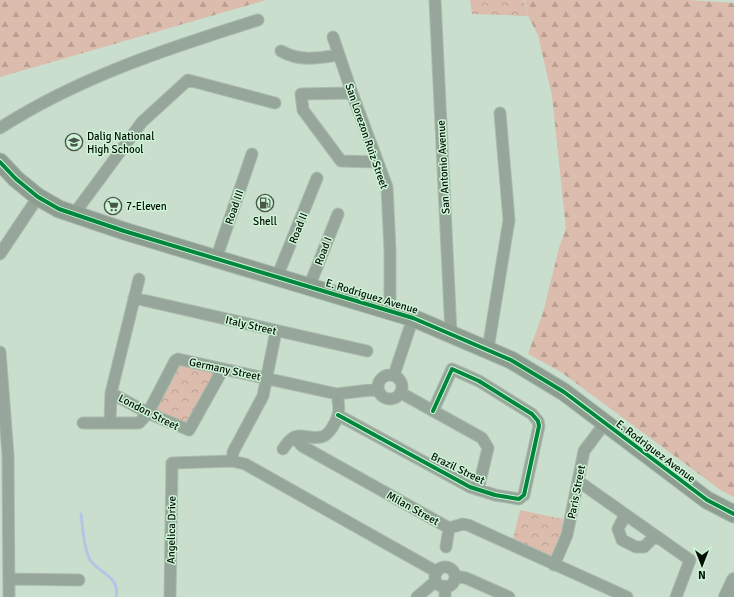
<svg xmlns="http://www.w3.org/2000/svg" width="734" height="597" font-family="Signika,sans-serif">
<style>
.forest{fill:url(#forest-firs)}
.park{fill:url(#park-crowns)}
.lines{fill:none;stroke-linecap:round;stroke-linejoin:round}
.stream{stroke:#b3c6e6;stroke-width:3}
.minor-casing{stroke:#abbbae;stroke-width:13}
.tertiary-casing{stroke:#abbbae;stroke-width:16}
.primary-casing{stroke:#abbbae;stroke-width:19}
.minor{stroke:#96a69a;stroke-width:11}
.tertiary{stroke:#96a69a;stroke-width:14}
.primary{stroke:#8d9e91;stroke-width:17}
.cycleway-casing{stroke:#cdf4d5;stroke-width:6}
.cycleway{stroke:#00873e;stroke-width:4}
.labels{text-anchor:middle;stroke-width:3;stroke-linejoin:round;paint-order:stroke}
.poi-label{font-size:11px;fill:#030f06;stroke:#cdf4d5;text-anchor:start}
.street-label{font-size:11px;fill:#030f06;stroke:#cdf4d5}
</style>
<defs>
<pattern id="forest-firs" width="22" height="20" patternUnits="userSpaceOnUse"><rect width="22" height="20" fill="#dbbcad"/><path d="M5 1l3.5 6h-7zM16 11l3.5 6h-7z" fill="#baa093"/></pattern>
<pattern id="park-crowns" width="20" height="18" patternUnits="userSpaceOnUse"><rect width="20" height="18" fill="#dbbcad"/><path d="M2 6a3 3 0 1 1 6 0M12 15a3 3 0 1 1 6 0" fill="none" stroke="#baa093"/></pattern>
</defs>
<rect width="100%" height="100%" fill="#c9decd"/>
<path class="forest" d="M0,0H266L0,77Z
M525,0H688L734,3V497L722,491L561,372L528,354L543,313L559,248L566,229L552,96L538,35L528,16Z"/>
<path class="park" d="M470,0H524L528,16L472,14Z
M179,363L216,372L187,425L155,410Z
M520,510L563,519L561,533L551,556H548L513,539Z"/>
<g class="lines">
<path class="stream" d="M81,514C83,528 83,545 89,558C95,572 121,575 116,597"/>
<defs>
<path id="minor" d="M435,0L451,333
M333,37L352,93L387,187L390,250V310
M281,51C300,62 319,58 339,55
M352,93L301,94L303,110L341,161L377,162
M0,128C79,77 169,48 258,20
M74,214L142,122L188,80L275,103
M0,254L38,197
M216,259L252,154
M277,277L317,178
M309,287L338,214
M134,298L367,351
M488,349L509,220L500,113
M0,352L8,455L9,597
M378 387a12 12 0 1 1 24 0a12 12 0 1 1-24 0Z
M394,375L413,318
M111,393L148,413L189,430L223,369
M401,393L482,438L488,448L478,490
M338,415L470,487L495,495L519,499L524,495L539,426L538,421L532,414L479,381L452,369L433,411
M83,423H139L148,413L175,361L178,359L337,394L378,389
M110,423L111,393L139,279
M294,437L302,446L449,528L463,524L468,525L627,597
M283,449C297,427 303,440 321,437C329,436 336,422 338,415C340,409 338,400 337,394
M232,461L233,452L263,396L276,331
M578,481L690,560L676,597
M625,515L618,529L622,540L636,547H644L655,536
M446,547L449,528
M554,565L567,535L584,451L605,423
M435 577a10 10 0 1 1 20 0a10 10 0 1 1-20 0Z
M455,576L466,578L509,597
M9,579L79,580
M445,586V597
M170,597L172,463L232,461L245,464L437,572
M417,597L436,581"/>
<path id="tertiary" d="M726,597L734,580"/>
<path id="primary" d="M0,162L16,179L38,197L59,209L124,231L413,318L511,360L564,392L707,500L734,514"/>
</defs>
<use href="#minor" class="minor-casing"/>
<use href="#tertiary" class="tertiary-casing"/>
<use href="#primary" class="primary-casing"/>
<use href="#minor" class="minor"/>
<use href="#tertiary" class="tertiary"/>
<use href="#primary" class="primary"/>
<defs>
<path id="cycleway" d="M0,162L16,179L38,197L59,209L124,231L413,318L511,360L564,392L707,500L734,514
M338,415L470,487L495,495L519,499L524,495L539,426L538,421L532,414L479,381L452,369L433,411"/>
</defs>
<use href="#cycleway" class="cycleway-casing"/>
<use href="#cycleway" class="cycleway"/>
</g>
<defs>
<symbol id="school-ring" viewBox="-11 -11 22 22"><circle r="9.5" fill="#cdf4d5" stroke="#48574c" stroke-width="1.5"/><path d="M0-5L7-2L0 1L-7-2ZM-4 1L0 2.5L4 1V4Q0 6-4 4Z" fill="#48574c"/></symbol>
<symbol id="fuel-ring" viewBox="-11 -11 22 22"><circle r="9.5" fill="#cdf4d5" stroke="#48574c" stroke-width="1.5"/><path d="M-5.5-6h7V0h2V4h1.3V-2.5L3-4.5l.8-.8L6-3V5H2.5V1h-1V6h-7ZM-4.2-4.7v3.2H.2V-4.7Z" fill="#48574c"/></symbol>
<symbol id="supermarket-ring" viewBox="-11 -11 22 22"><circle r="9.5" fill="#cdf4d5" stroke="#48574c" stroke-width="1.5"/><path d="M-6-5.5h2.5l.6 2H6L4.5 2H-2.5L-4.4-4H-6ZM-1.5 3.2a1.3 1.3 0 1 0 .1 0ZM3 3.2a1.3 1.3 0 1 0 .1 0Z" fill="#48574c"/></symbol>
</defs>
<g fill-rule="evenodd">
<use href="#school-ring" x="64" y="132" width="20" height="20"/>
<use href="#fuel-ring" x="255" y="193" width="20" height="20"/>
<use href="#supermarket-ring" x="103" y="196" width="20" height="20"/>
</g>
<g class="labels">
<g class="poi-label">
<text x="87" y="140">Dalig National<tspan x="87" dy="13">High School</tspan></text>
<text x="126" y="210">7-Eleven</text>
<text x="265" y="225" text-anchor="middle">Shell</text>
</g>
<g class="street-label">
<text transform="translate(367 136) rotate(71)" y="4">San Lorezon Ruiz Street</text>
<text transform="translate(443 167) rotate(-93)" y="4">San Antonio Avenue</text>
<text transform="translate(234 207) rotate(-71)" y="4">Road III</text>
<text transform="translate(298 228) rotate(-68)" y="4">Road II</text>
<text transform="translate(323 251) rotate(-69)" y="4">Road I</text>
<text transform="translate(372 296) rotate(17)" y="4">E. Rodriguez Avenue</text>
<text transform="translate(251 325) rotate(13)" y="4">Italy Street</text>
<text transform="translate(225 369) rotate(12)" y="4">Germany Street</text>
<text transform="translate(149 412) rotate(27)" y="4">London Street</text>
<text transform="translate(656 451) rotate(37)" y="4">E. Rodriguez Avenue</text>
<text transform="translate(458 468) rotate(26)" y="4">Brazil Street</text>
<text transform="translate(576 492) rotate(-79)" y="4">Paris Street</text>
<text transform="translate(413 508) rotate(29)" y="4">Milan Street</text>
<text transform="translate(171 530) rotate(-89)" y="4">Angelica Drive</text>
</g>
</g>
<g transform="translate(702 565) rotate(180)" stroke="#cdf4d5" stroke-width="3" paint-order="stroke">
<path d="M0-3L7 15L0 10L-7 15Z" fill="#030f06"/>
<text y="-6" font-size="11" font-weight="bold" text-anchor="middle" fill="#030f06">N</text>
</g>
</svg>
